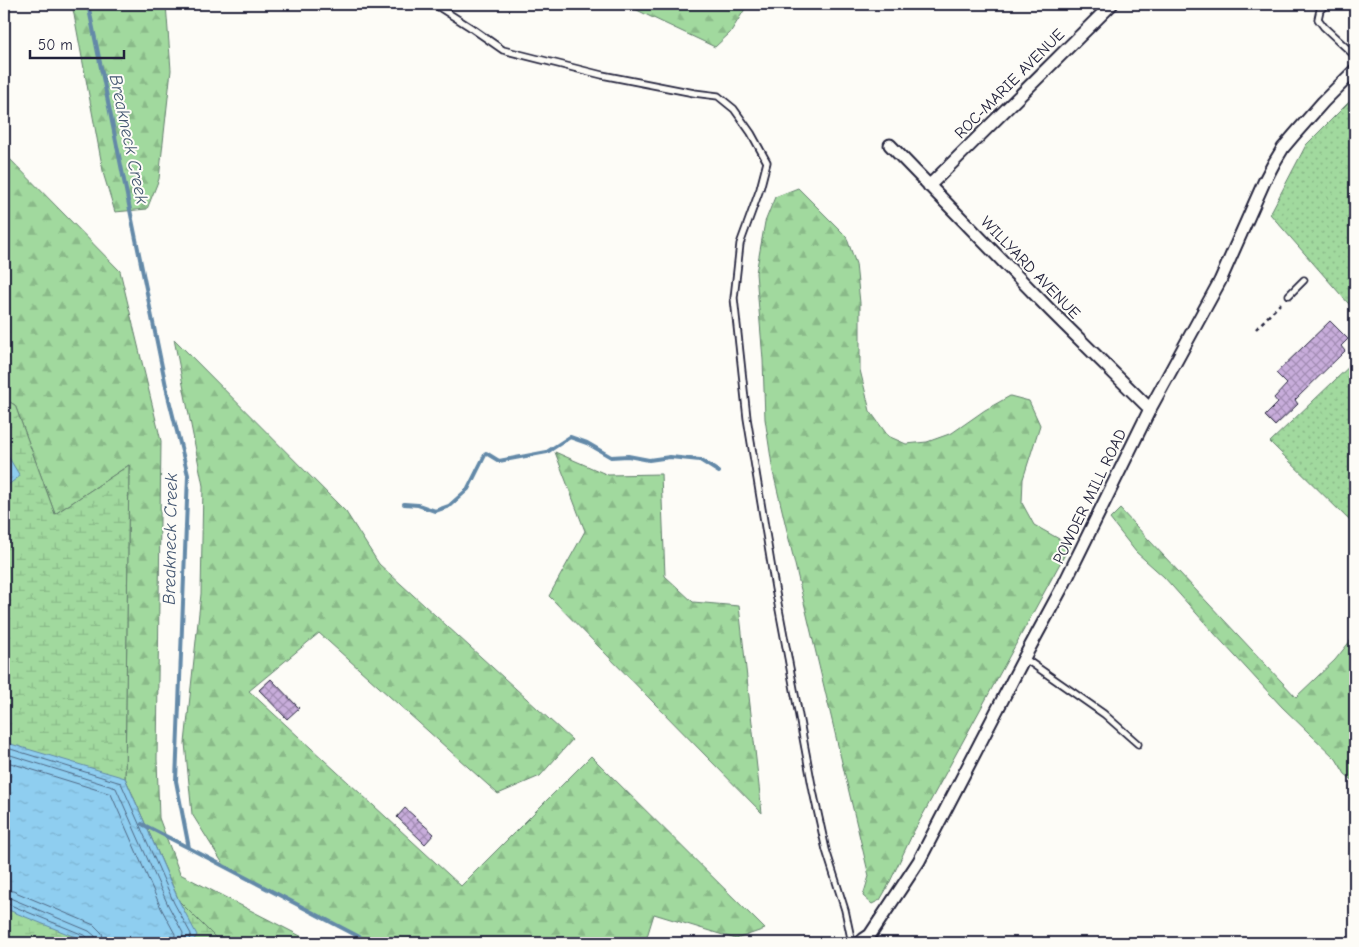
<svg xmlns="http://www.w3.org/2000/svg" width="1359" height="947" font-family="'Comic Neue',sans-serif">
<style>
.grass{fill:url(#grass-dots);stroke:#627e6c}
.forest{fill:url(#forest-firs);stroke:#627e6c}
.wetland{fill:url(#wetland-marsh);stroke:#627e6c}
.water{fill:url(#water-ripples);stroke:#6389a8}
.lines{fill:none;stroke-linecap:round;stroke-linejoin:round}
.shore{stroke:#4e6783;stroke-width:1}
.stream{stroke:#6389a8;stroke-width:4}
.building{fill:url(#building-cross-hatch);stroke:#22223b}
.lane-casing{stroke:#22223b;stroke-width:9}
.street-casing{stroke:#22223b;stroke-width:15}
.path{stroke:#22223b;stroke-width:2.5;stroke-dasharray:4 4;stroke-linecap:butt}
.lane{stroke:#fdfcf7;stroke-width:5.5}
.street{stroke:#fdfcf7;stroke-width:11}
.labels{text-anchor:middle;stroke-width:4;stroke-linejoin:round;paint-order:stroke}
.street-label{font-size:16px;fill:#22223b;stroke:#fdfcf7}
.water-label{font-size:18px;font-style:italic;fill:#435671;stroke:#fdfcf7}
</style>
<defs>
<pattern id="grass-dots" width="8" height="8" patternUnits="userSpaceOnUse" patternTransform="scale(1.25)"><rect width="8" height="8" fill="#a1d99e"/><path d="M2 2h.1M6 6h.1" fill="none" stroke="#8aba89" stroke-width="1.8" stroke-linecap="round"/></pattern>
<pattern id="forest-firs" width="22" height="20" patternUnits="userSpaceOnUse" patternTransform="scale(1.25)"><rect width="22" height="20" fill="#a1d99e"/><path d="M5 1l3.5 6h-7zM16 11l3.5 6h-7z" fill="#8aba89"/></pattern>
<pattern id="wetland-marsh" width="20" height="14" patternUnits="userSpaceOnUse" patternTransform="scale(1.25)"><rect width="20" height="14" fill="#a1d99e"/><path d="M1 5h8M5 5V1M11 12h8M15 12V8" fill="none" stroke="#8aba89"/></pattern>
<pattern id="water-ripples" width="26" height="14" patternUnits="userSpaceOnUse" patternTransform="scale(1.25)"><rect width="26" height="14" fill="#8fcef0"/><path d="M2 4q2-2 4 0t4 0M15 11q2-2 4 0t4 0" fill="none" stroke="#7bb1cf"/></pattern>
<pattern id="building-cross-hatch" width="8" height="8" patternUnits="userSpaceOnUse" patternTransform="scale(1.25)"><rect width="8" height="8" fill="#c8addb"/><path d="M0 0l8 8M0 8l8-8" fill="none" stroke="#a28cb3"/></pattern>
</defs>
<rect width="100%" height="100%" fill="#fdfcf7"/>
<filter id="ink" filterUnits="userSpaceOnUse"><feTurbulence type="fractalNoise" baseFrequency=".02" numOctaves="2"/><feDisplacementMap in="SourceGraphic" scale="10" xChannelSelector="R" yChannelSelector="G"/><feConvolveMatrix kernelMatrix="1 2 1 2 8 2 1 2 1" color-interpolation-filters="sRGB"/></filter>
<g filter="url(#ink)">
<path class="grass" d="M1355,96V311L1270,214L1306,145Z
M1355,361V526L1270,442Z"/>
<path class="forest" d="M72,4H166L171,70L159,179L147,209L115,212L104,176Z
M625,4H748L730,33L715,47L649,16Z
M4,153L120,271L161,441L157,759L159,818L180,874L314,943H221L179,901L125,778L129,465L55,514L15,405L4,399Z
M798,188L846,236L856,264L860,303V370L870,411L888,436L906,444L927,442L952,433L985,410L1010,396L1029,401L1040,425L1023,479L1022,503L1034,525L1070,545L914,831L887,888L880,900L872,904L863,896L869,876L773,472L765,419L763,360L756,273L765,222L775,197Z
M174,339L346,512L379,564L572,740L540,776L498,794L319,633L249,691L461,886L591,756L765,929L736,939L654,914L645,943H371L225,867L192,814L185,743L201,594L203,486Z
M555,452L608,475L661,474L665,576L693,602L739,606L762,813L549,596L585,531Z
M1120,509L1296,697L1335,660L1355,635V782L1345,774L1336,759L1282,707L1213,632L1164,577L1136,552L1110,519Z"/>
<path class="wetland" d="M4,399L15,405L55,514L129,465L125,778L179,901L221,943H4Z"/>
<path class="water" d="M4,453H6L20,476L4,488Z
M4,742L125,778L179,901L197,935L192,943H90L6,909L4,910Z"/>
<g class="lines">
<path class="shore" d="M4,747L121,783L174,903L191,934L188,943
M4,753L116,788L168,905L183,933L182,943
M4,761L111,794L161,908L175,934L174,943
M4,890L13,891L94,925L102,933L104,943
M4,898H10L89,931L95,936L96,943
M4,904H8L86,936L89,939L90,943"/>
<path class="stream" d="M88,4L168,396L188,475L176,781L189,848L371,943
M404,504L418,505L435,511L449,506L468,489L486,453L499,461L547,452L570,437L587,443L611,457L628,456L649,460L670,457L700,460L719,472
M142,824L189,848"/>
</g>
<path class="building" d="M1330,321L1348,339L1341,346L1345,351L1295,400L1298,404L1275,426L1265,416L1278,403L1274,398L1287,384L1276,373Z
M271,679L299,708L287,719L259,690Z
M405,808L434,834L425,844L397,817Z"/>
<g class="lines">
<defs>
<path id="lane" d="M434,4L470,27L503,50L602,75L694,93L718,96L734,109L751,133L767,162L760,189L740,244L734,298L747,418L775,588L813,791L826,850L845,910L852,943
M1326,4L1320,10L1318,19L1324,27L1355,56
M1289,295L1304,280
M1024,658L1104,714L1138,744"/>
<path id="street" d="M890,145L1051,311L1150,409
M929,186L1112,4
M860,943L864,939L870,935L919,861L1024,658L1064,584L1150,409L1220,281L1264,182L1274,163L1283,148L1294,135L1323,102L1355,70"/>
</defs>
<use href="#lane" class="lane-casing"/>
<use href="#street" class="street-casing"/>
<path class="path" d="M1256,329L1283,301"/>
<use href="#lane" class="lane"/>
<use href="#street" class="street"/>
</g>
</g>
<g class="labels">
<g class="street-label">
<text transform="translate(1009 83) rotate(-45)" y="6">ROC-MARIE AVENUE</text>
<text transform="translate(1031 267) rotate(46)" y="6">WILLYARD AVENUE</text>
<text transform="translate(1089 496) rotate(-64)" y="6">POWDER MILL ROAD</text>
</g>
<g class="water-label">
<text transform="translate(129 139) rotate(78)" y="6">Breakneck Creek</text>
<text transform="translate(170 539) rotate(-89)" y="6">Breakneck Creek</text>
</g>
</g>
<rect width="1359" height="947" fill="none" stroke="#fdfcf7" stroke-width="20"/>
<rect x="10" y="10" width="1339" height="927" fill="none" stroke="#22223b" stroke-width="2" filter="url(#ink)"/>
<path d="M30 50v8h94v-8" fill="none" stroke="#22223b" stroke-width="2.5"/>
<text x="38" y="50" font-size="15" fill="#22223b" stroke="#fdfcf7" stroke-width="4" paint-order="stroke">50 m</text>
</svg>
